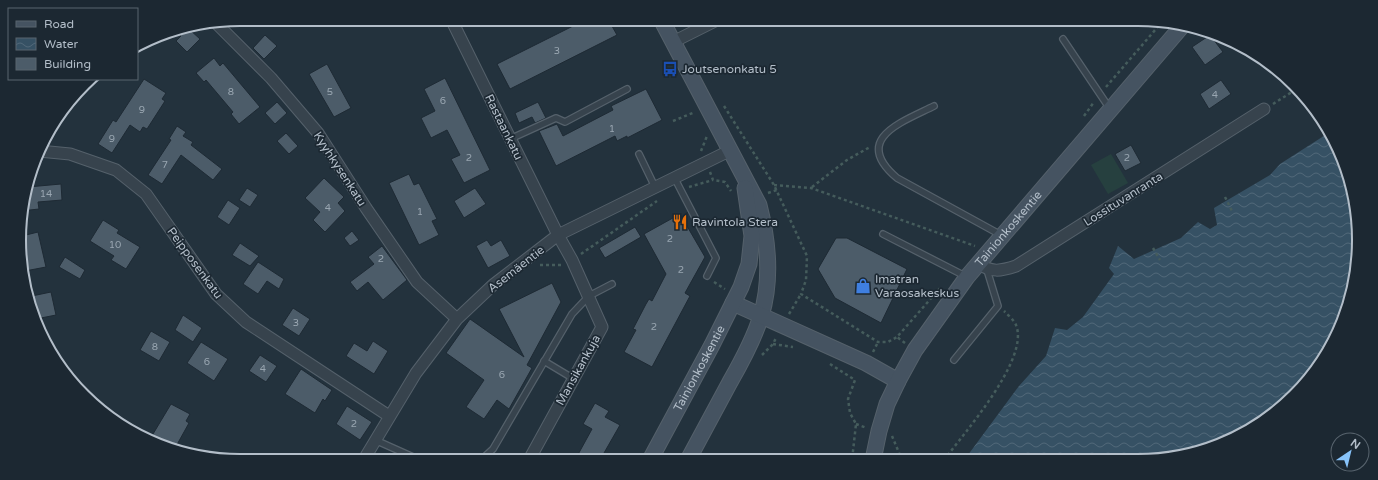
<svg xmlns="http://www.w3.org/2000/svg" width="1378" height="480" font-family="'Varela Round',sans-serif">
<style>
.green{fill:#26403f}
.water{fill:url(#water-waves)}
.building{fill:#4c5c69;stroke:#1e2a34}
.lines{fill:none;stroke-linecap:round;stroke-linejoin:round}
.lane-casing{stroke:#55616b;stroke-width:8}
.street-casing{stroke:#55616b;stroke-width:13}
.secondary-casing{stroke:#55616b;stroke-width:17}
.path{stroke:#455c5c;stroke-width:2.5;stroke-dasharray:3 3;stroke-linecap:butt}
.lane{stroke:#37434d;stroke-width:5.5}
.street{stroke:#37434d;stroke-width:11}
.secondary{stroke:#455361;stroke-width:15}
.labels{text-anchor:middle;stroke-width:3.5;stroke-linejoin:round;paint-order:stroke}
.number-label{font-size:10px;fill:#99a6b1}
.poi-label{font-size:12px;fill:#b3bec9;stroke:#1c2832;text-anchor:start}
.street-label{font-size:12px;fill:#b3bec9;stroke:#1c2832}
.rim{fill:none;stroke:#b3bec9;stroke-width:2}
</style>
<defs>
<pattern id="water-waves" width="16" height="10" patternUnits="userSpaceOnUse"><rect width="16" height="10" fill="#365164"/><path d="M0 5q4-4 8 0t8 0" fill="none" stroke="#516879"/></pattern>
</defs>
<rect width="100%" height="100%" fill="#23323d"/>
<path class="green" d="M1111,154L1128,183L1108,194L1091,165Z"/>
<path class="water" d="M1330,132L1357,211L1352,297L1329,351L1284,406L1236,438L1167,459H965L1019,386L1046,356L1055,328L1067,330L1083,317L1114,274L1109,268L1118,246L1134,259L1181,238L1198,222L1210,229L1217,225L1214,208L1270,175L1280,164Z"/>
<path class="building" d="M587,19H608L617,35L510,89L497,64Z
M189,29L200,39L187,52L176,41L181,36L177,32Z
M265,35L277,46L264,59L253,48Z
M1210,35L1223,52L1205,65L1192,47Z
M214,58L220,66L223,63L260,107L239,124L231,114L233,112L206,80L204,82L196,73Z
M327,64L351,108L334,117L309,74Z
M445,78L490,170L464,183L451,159L460,155L447,130L431,138L421,118L435,111L424,89Z
M144,79L166,93L162,99L165,101L147,129L143,127L140,132L130,125L112,153L98,144L113,120L116,122Z
M1221,80L1231,94L1209,109L1200,94Z
M646,89L662,120L627,138V136L617,141L615,136L556,166L539,131L557,124L563,136L613,110L611,106Z
M277,102L287,113L275,124L265,113Z
M538,102L546,118L535,123L532,117L519,123L515,113Z
M177,126L186,132L183,136L193,142L191,145L222,169L213,180L181,155L162,184L148,175L171,140L169,139Z
M286,133L298,146L289,154L277,141Z
M1131,145L1141,163L1125,171L1115,154Z
M409,174L414,185L419,183L437,219L432,221L439,235L419,245L389,183Z
M324,178L344,197L338,203L345,211L325,232L313,220L320,212L305,198Z
M61,184L62,200L38,202L39,209L21,211L28,187Z
M247,188L258,195L250,207L239,200Z
M475,188L486,204L464,218L454,201Z
M228,200L240,208L229,225L217,217Z
M680,214L705,257L685,293L690,296L652,367L624,352L636,330L633,329L646,304L649,299L652,301L666,274L644,234Z
M103,220L119,230L117,233L140,247L126,269L111,260L114,256L90,241Z
M635,227L641,237L605,258L599,248Z
M352,231L359,240L350,246L344,238Z
M38,232L46,267L25,271L22,236Z
M836,238H847L907,269L881,323L835,298L818,269Z
M487,240L491,246L501,240L510,256L488,268L476,246Z
M240,243L259,256L250,266L232,255Z
M382,246L407,280L383,300L368,282L357,291L350,282L374,264L368,257Z
M65,257L85,270L80,279L59,267Z
M258,262L284,279L279,289L267,281L258,294L243,284Z
M552,283L561,302L527,365L532,368L509,409L497,400L484,419L466,407L484,380L446,353L470,319L524,357L499,309Z
M51,292L56,315L36,319L27,297Z
M293,308L310,319L299,336L282,325Z
M183,315L202,328L193,342L175,330Z
M151,331L170,342L159,361L140,350Z
M373,341L388,351L374,374L346,356L354,343L367,351Z
M201,342L228,359L214,381L187,363Z
M260,355L277,366L266,382L249,371Z
M301,369L332,390L325,401L323,399L315,413L285,394Z
M595,403L609,411L605,417L620,425L600,460H575L592,429L583,424Z
M171,404L190,414L186,421L189,423L174,450L150,439Z
M347,406L372,422L360,440L336,424Z"/>
<g class="lines">
<defs>
<path id="lane" d="M1063,39L1110,109
M934,106C902,122 851,139 897,178L1001,235
M510,139L556,118L565,122L627,89
M639,154L655,187
M674,177L716,258L707,276
M883,234L967,277
M954,360L998,306L987,270
M544,361L574,379
M375,440L422,461
M480,461L493,449L572,314L589,296L612,284"/>
<path id="street" d="M451,19L558,235L572,260L602,327L529,460
M217,24L271,78L318,133L366,208L417,282L457,319
M673,42L719,19
M39,151L70,154L116,170L146,194L216,294L246,322L389,416
M978,263C991,273 1001,271 1016,266L1264,109
M363,461L416,373L457,319L493,285L558,235L731,150"/>
<g id="secondary">
<path d="M661,19L759,205C768,240 772,280 761,316C754,339 742,361 730,382C716,408 702,434 688,460"/>
<path d="M733,303L866,363L898,381"/>
<path id="s1" d="M650,460L712,345L741,287L749,264L752,236L745,188"/>
<path id="s2" d="M873,460L879,431L887,404L898,381L915,350L967,277L1183,25"/>
</g>
</defs>
<use href="#lane" class="lane-casing"/>
<use href="#street" class="street-casing"/>
<use href="#secondary" class="secondary-casing"/>
<path class="path" d="M1106,87L1162,22
M1273,104L1295,90
M724,106L774,185L807,256L806,280L801,294L878,342H888L897,337
M1084,116L1094,102
M673,121L695,112
M701,151L707,136
M710,172L713,180L725,182L731,191
M774,185L811,188L975,246
M689,187L713,180
M812,187L847,160L870,147
M768,193L777,190
M1225,197L1232,211
M1153,248L1160,260
M581,254L657,201
M540,265H561
M714,282L725,289
M789,314L801,294
M905,343L897,337L941,287
M773,344L793,347
M873,352L878,342
M762,355L773,344L776,338
M830,364L855,380L848,399L850,413L856,424L852,460
M856,424L867,428
M892,436L902,460
M944,460C964,433 1030,359 1016,325C1014,320 1008,315 1004,311"/>
<use href="#lane" class="lane"/>
<use href="#street" class="street"/>
<use href="#secondary" class="secondary"/>
</g>
<defs>
<symbol id="bus-bare" viewBox="-9 -9 18 18"><path d="M-5-6H5V4H4V6H2V4H-2V6H-4V4H-5ZM-3.5-4V0h7V-4ZM-3.5 1.2v1.5H-2V1.2ZM2 1.2v1.5H3.5V1.2Z" fill="#1a4fb4" stroke="#1c2832" stroke-width="2.5" paint-order="stroke"/></symbol>
<symbol id="restaurant-bare" viewBox="-9 -9 18 18"><path d="M-5-6h1v4h1v-4h1v4h1v-4h1v5L-1.5 .5V6h-2V.5L-5-1ZM5-6V6H3V1.5H1.5Q1.5-4 5-6Z" fill="#e8710a" stroke="#1c2832" stroke-width="2.5" paint-order="stroke"/></symbol>
<symbol id="shop-bare" viewBox="-9 -9 18 18"><path d="M-5-2.5h2.3a2.7 3.5 0 0 1 5.4 0H5L5.5 6h-11ZM-1.5-2.5h3a1.5 2.3 0 0 0-3 0Z" fill="#3f7fe0" stroke="#1c2832" stroke-width="2.5" paint-order="stroke"/></symbol>
</defs>
<g fill-rule="evenodd">
<use href="#bus-bare" x="659" y="58" width="22" height="22"/>
<use href="#restaurant-bare" x="669" y="211" width="22" height="22"/>
<use href="#shop-bare" x="852" y="275" width="22" height="22"/>
</g>
<g class="labels">
<g class="number-label">
<text x="557" y="54">3</text>
<text x="231" y="95">8</text>
<text x="330" y="95">5</text>
<text x="1215" y="98">4</text>
<text x="443" y="104">6</text>
<text x="142" y="113">9</text>
<text x="612" y="132">1</text>
<text x="112" y="142">9</text>
<text x="469" y="161">2</text>
<text x="1127" y="161">2</text>
<text x="165" y="168">7</text>
<text x="46" y="197">14</text>
<text x="328" y="211">4</text>
<text x="420" y="215">1</text>
<text x="670" y="242">2</text>
<text x="115" y="248">10</text>
<text x="381" y="262">2</text>
<text x="681" y="273">2</text>
<text x="296" y="326">3</text>
<text x="654" y="330">2</text>
<text x="155" y="350">8</text>
<text x="207" y="365">6</text>
<text x="263" y="372">4</text>
<text x="502" y="378">6</text>
<text x="354" y="427">2</text>
</g>
<g class="poi-label">
<text x="682" y="73">Joutsenonkatu 5</text>
<text x="692" y="226">Ravintola Stera</text>
<text x="875" y="283">Imatran<tspan x="875" dy="14">Varaosakeskus</tspan></text>
</g>
<g class="street-label">
<text transform="translate(504 127) rotate(64)" y="4">Rastaankatu</text>
<text transform="translate(340 169) rotate(57)" y="4">Kyyhkysenkatu</text>
<text transform="translate(1123 199) rotate(-32)" y="4">Lossituvanranta</text>
<text dy="4" stroke="none"><textPath href="#s2" startOffset="272">Tainionkoskentie</textPath></text>
<text transform="translate(195 263) rotate(54)" y="4">Peipposenkatu</text>
<text transform="translate(516 269) rotate(-38)" y="4">Asemäentie</text>
<text dy="4" stroke="none"><textPath href="#s1" startOffset="104">Tainionkoskentie</textPath></text>
<text transform="translate(578 370) rotate(-61)" y="4">Mansikankuja</text>
</g>
</g>
<path d="M0 0H1378V480H0ZM240 26H1138A214 214 0 0 1 1352 240V240A214 214 0 0 1 1138 454H240A214 214 0 0 1 26 240V240A214 214 0 0 1 240 26Z" fill="#1c2832" fill-rule="evenodd"/>
<path class="rim" d="M240 26H1138A214 214 0 0 1 1352 240V240A214 214 0 0 1 1138 454H240A214 214 0 0 1 26 240V240A214 214 0 0 1 240 26Z"/>
<rect x="8" y="8" width="130" height="72" fill="#1c2832" stroke="#58646e"/>
<rect x="16" y="21" width="20" height="6" fill="#455361" stroke="#58646e"/>
<text x="44" y="28" font-size="12" fill="#b3bec9">Road</text>
<rect x="16" y="38" width="20" height="12" fill="url(#water-waves)" stroke="#58646e"/>
<text x="44" y="48" font-size="12" fill="#b3bec9">Water</text>
<rect x="16" y="58" width="20" height="12" fill="#4c5c69" stroke="#58646e"/>
<text x="44" y="68" font-size="12" fill="#b3bec9">Building</text>
<g transform="translate(1350 452) rotate(35)"><circle r="19" fill="#1c2832" stroke="#58646e"/>
<path d="M0-3L7 15L0 10L-7 15Z" fill="#87c3fa"/>
<text y="-6" font-size="11" font-weight="bold" text-anchor="middle" fill="#b3bec9">N</text>
</g>
</svg>
